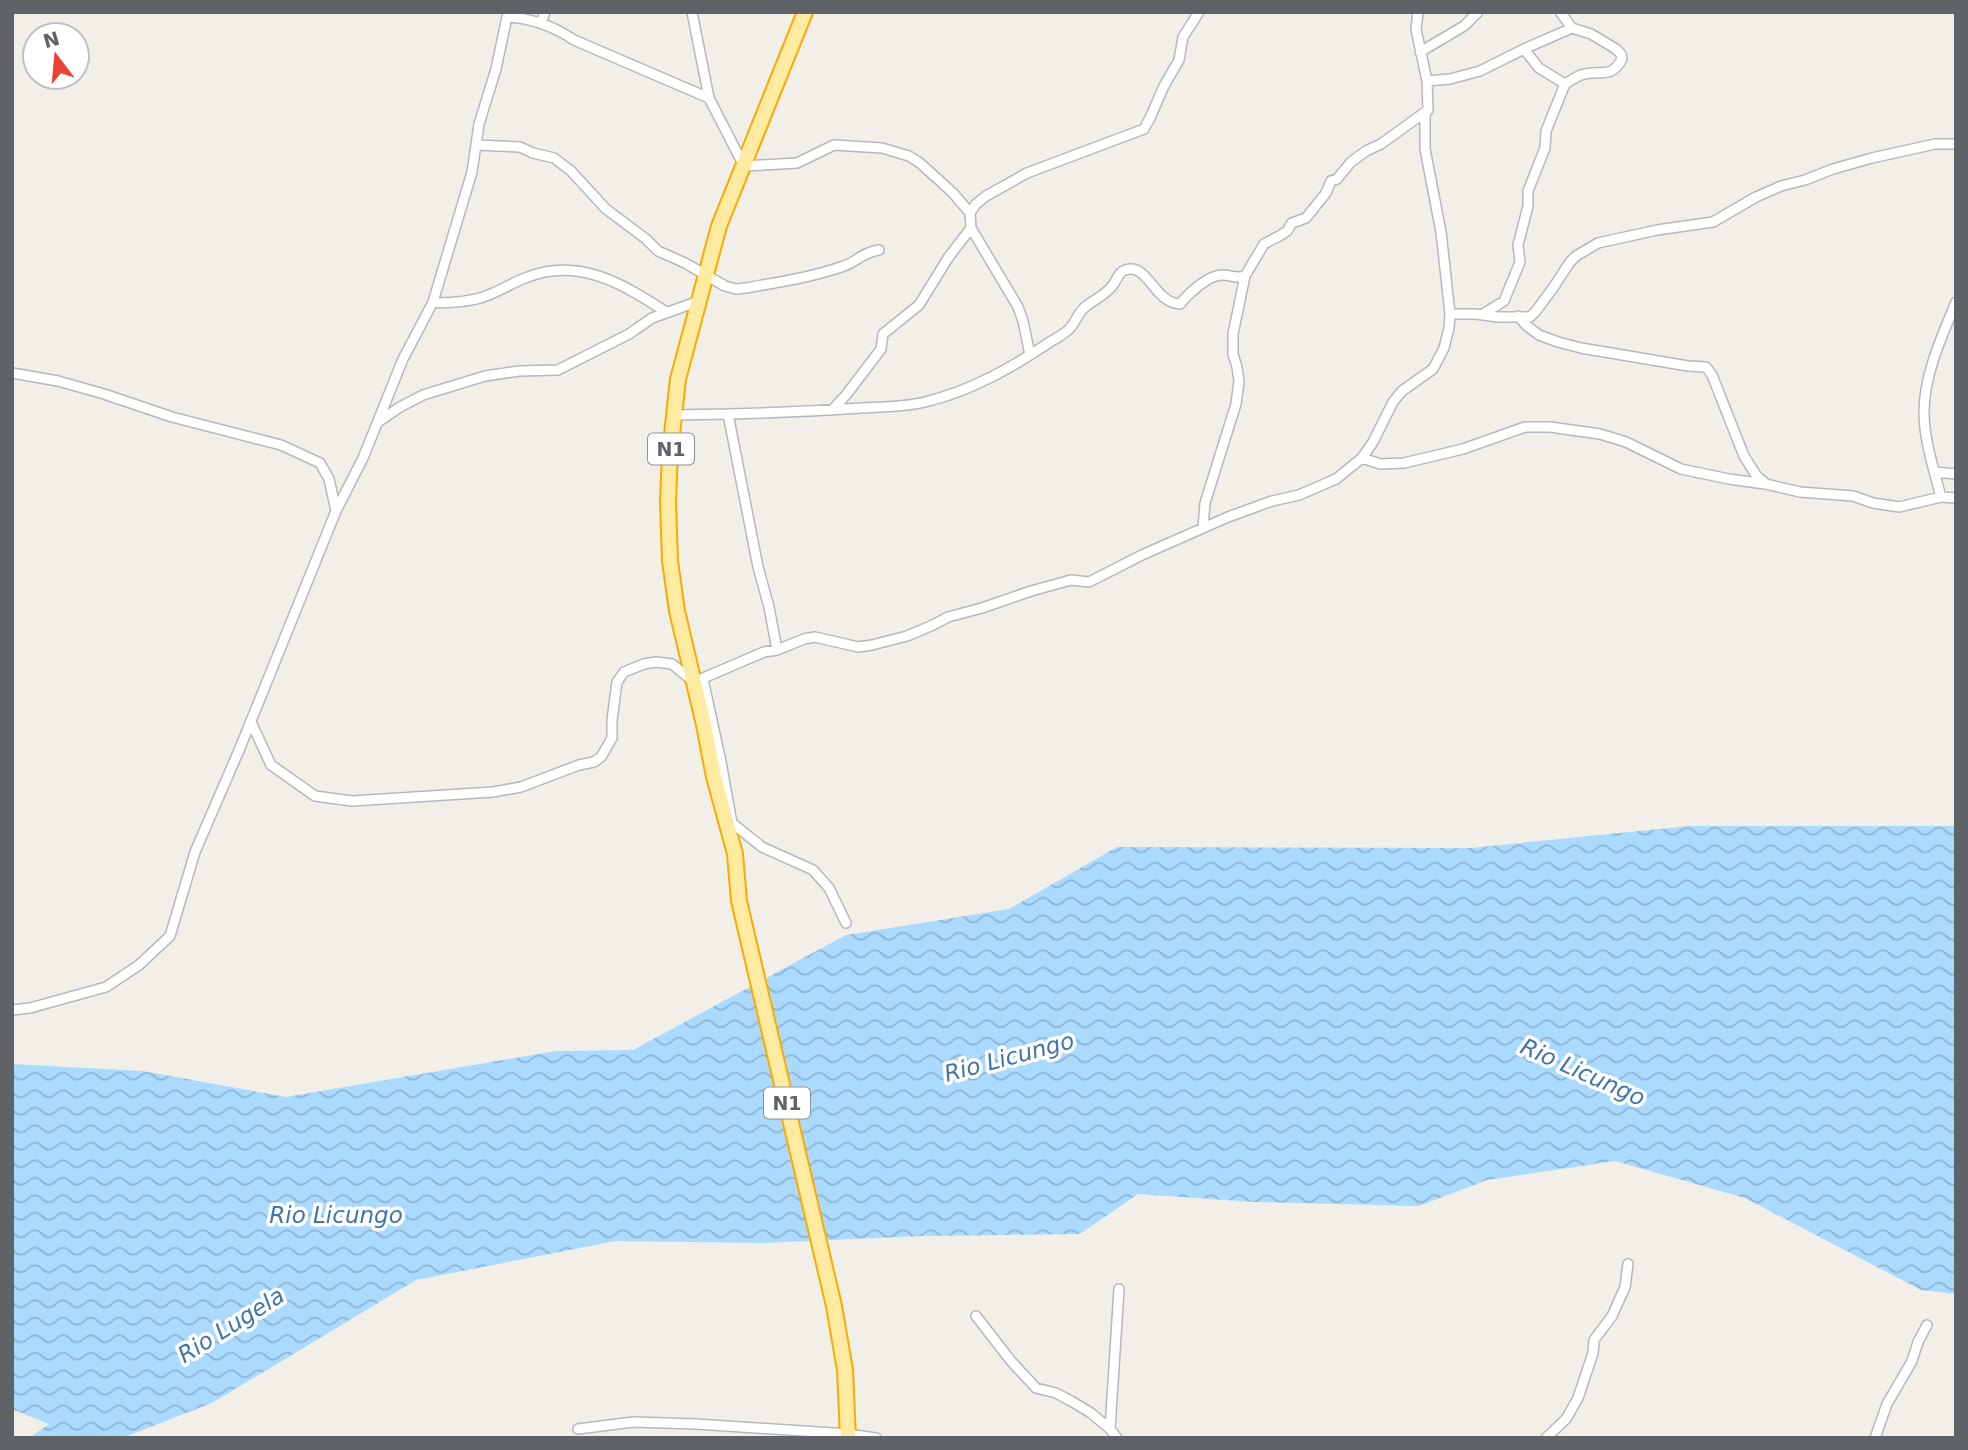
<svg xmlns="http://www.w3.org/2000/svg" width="1968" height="1450" font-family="'DejaVu Sans',sans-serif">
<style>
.water{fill:url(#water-waves)}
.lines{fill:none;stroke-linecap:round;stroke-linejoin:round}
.minor-casing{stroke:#b5b8bc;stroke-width:12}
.trunk-casing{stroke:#f9ab00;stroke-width:18}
.minor{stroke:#fff;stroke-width:9}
.trunk{stroke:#feeaa1;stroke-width:14}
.labels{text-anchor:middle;stroke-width:7;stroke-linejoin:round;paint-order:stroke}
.shield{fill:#fff;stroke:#8f9295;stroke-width:2}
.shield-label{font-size:19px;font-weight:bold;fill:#5f6368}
.water-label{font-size:23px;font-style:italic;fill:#4174aa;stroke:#fff}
</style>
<defs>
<pattern id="water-waves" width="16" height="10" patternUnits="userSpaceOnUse" patternTransform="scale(1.75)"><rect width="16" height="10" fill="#aadaff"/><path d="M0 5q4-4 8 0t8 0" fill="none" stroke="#8eb4d2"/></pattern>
</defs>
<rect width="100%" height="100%" fill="#f1efe8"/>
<path class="water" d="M1690,826H1956V1294L1921,1290L1745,1198L1615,1161L1487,1180L1419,1206L1255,1202L1138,1194L1080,1234L923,1236L760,1243L616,1241L416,1280L212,1403L122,1438H29L49,1424L12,1409V1064L143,1071L286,1097L556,1051L633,1050L846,935L1009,909L1117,847L1470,848Z"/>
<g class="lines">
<defs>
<path id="minor" d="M692,12L709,98
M1418,12L1416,29L1427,81L1428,110L1425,114V149L1441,232L1450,314
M541,23L545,12
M1524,49L1539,68L1565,84C1570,81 1576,77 1581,75C1600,68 1610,81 1622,59L1621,54L1616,49L1591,34L1572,28L1560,12
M1420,52L1464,26L1478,12
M1427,81L1450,79L1480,71L1524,49L1572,28
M476,145L520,147L533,153L554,158L571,171L606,209L646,239L658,251L685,263L725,286L736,289L746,288C779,282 813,277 844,266C858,261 863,252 879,250
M433,302C446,304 474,301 486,296C500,291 512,283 525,278C578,256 623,284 666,312
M1483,314L1504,301L1520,262L1518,245L1528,206V191L1545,148L1546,131L1565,84
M1518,316L1527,326L1539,335L1558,342L1581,348L1688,366L1706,367L1712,375L1744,456L1756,475L1766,484L1800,492L1853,496L1873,503L1899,507L1941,497L1956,498
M1030,355L1023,321L1018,307L971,228L970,213L976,204L986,196L1027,173L1144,129L1150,118L1164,86L1179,60L1183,37L1199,12
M12,373L58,381L104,394L172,417L281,445L320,463L329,479L336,511
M832,410L846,395L881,349L883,334L919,305L948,258L971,228
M674,415L728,414
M378,422L400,407L423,395L485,376L519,371L558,370L629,334L652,318L699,301
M1362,458L1380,464L1404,463L1463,449L1525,427H1550L1600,434L1626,442L1681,469L1729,479L1765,484
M1935,472L1956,474
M1941,497C1934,470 1924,440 1924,412C1924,375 1942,336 1956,302
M1203,528L1205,503L1236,404L1239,381L1237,367L1233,354V334L1245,276
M777,650L769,607L758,567L728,414C772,413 817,411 861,408C882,407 905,407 925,402C971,391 1011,368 1050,342C1056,338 1067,333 1071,327C1076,321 1078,314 1083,309C1092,300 1105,296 1112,286C1117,281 1118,272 1125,270C1148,262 1154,303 1180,304C1188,294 1209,274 1223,275C1231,275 1236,279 1245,276L1264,244L1281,235L1287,231L1292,223L1306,218L1326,193L1331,181L1337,179L1351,162L1366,151L1381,144L1428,110
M703,679L721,762L732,823L762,847L813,870L829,888L846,923
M251,722L271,765L315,796L352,801L493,792L521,787L579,765L594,762L601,757L612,738V720L617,682L624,672L644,664L656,662L672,664L694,682L764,652L777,650L804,639L815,637L858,647L872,645L907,636L933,625L948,617L982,608L1031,591L1071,580L1089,582L1142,555L1228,517L1272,501L1299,495L1336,479L1362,458L1373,442L1393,402L1402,391L1433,369L1444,348L1449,328L1450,314H1475L1498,317H1530L1536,311L1553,288L1570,262L1576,256L1598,243L1657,230L1713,222L1756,197L1781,186L1805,180L1833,169L1872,158L1935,144H1956
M12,1010L30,1008L106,987L139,965L170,936L195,852L240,748L336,511L363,458L403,359L433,302L472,172L479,124L496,69L507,17C532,18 553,26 574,40L709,98L744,166L797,163L834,145L882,148L909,156L920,163L953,193L970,213
M976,1316L1011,1361L1036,1388L1056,1393L1071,1401L1091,1413L1110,1429L1117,1438
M578,1429L633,1422L696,1424L848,1434L876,1438
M1110,1429L1119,1289
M1546,1438L1566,1419L1578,1398L1593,1353L1594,1340L1612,1316L1625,1287L1628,1264
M1875,1438L1887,1404L1912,1361L1918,1342L1927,1325"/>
<path id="trunk" d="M805,12L719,226L678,379L670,453L668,501L670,561L677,611L704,725L714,777L735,854L739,901L834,1306L845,1370L848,1438"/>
</defs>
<use href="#minor" class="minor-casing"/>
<use href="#trunk" class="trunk-casing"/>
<use href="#minor" class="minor"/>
<use href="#trunk" class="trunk"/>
</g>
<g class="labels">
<g class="shield">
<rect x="648" y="433.5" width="46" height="31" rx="5"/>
<rect x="764" y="1087.5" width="46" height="31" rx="5"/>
</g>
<g class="shield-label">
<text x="671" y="456">N1</text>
<text x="787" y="1110">N1</text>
</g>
<g class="water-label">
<text transform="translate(1009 1057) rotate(-15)" y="8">Rio Licungo</text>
<text transform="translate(1583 1072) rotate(24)" y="8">Rio Licungo</text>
<text x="336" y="1223">Rio Licungo</text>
<text transform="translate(231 1325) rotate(-32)" y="8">Rio Lugela</text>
</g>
</g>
<rect width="1968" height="1450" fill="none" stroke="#5f6368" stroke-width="28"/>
<g transform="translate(56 56) rotate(344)"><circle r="33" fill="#ffffff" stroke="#bfc1c3" stroke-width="2"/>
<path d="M0-5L12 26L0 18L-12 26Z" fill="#ea4335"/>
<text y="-10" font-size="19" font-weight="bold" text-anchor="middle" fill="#5f6368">N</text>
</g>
</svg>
